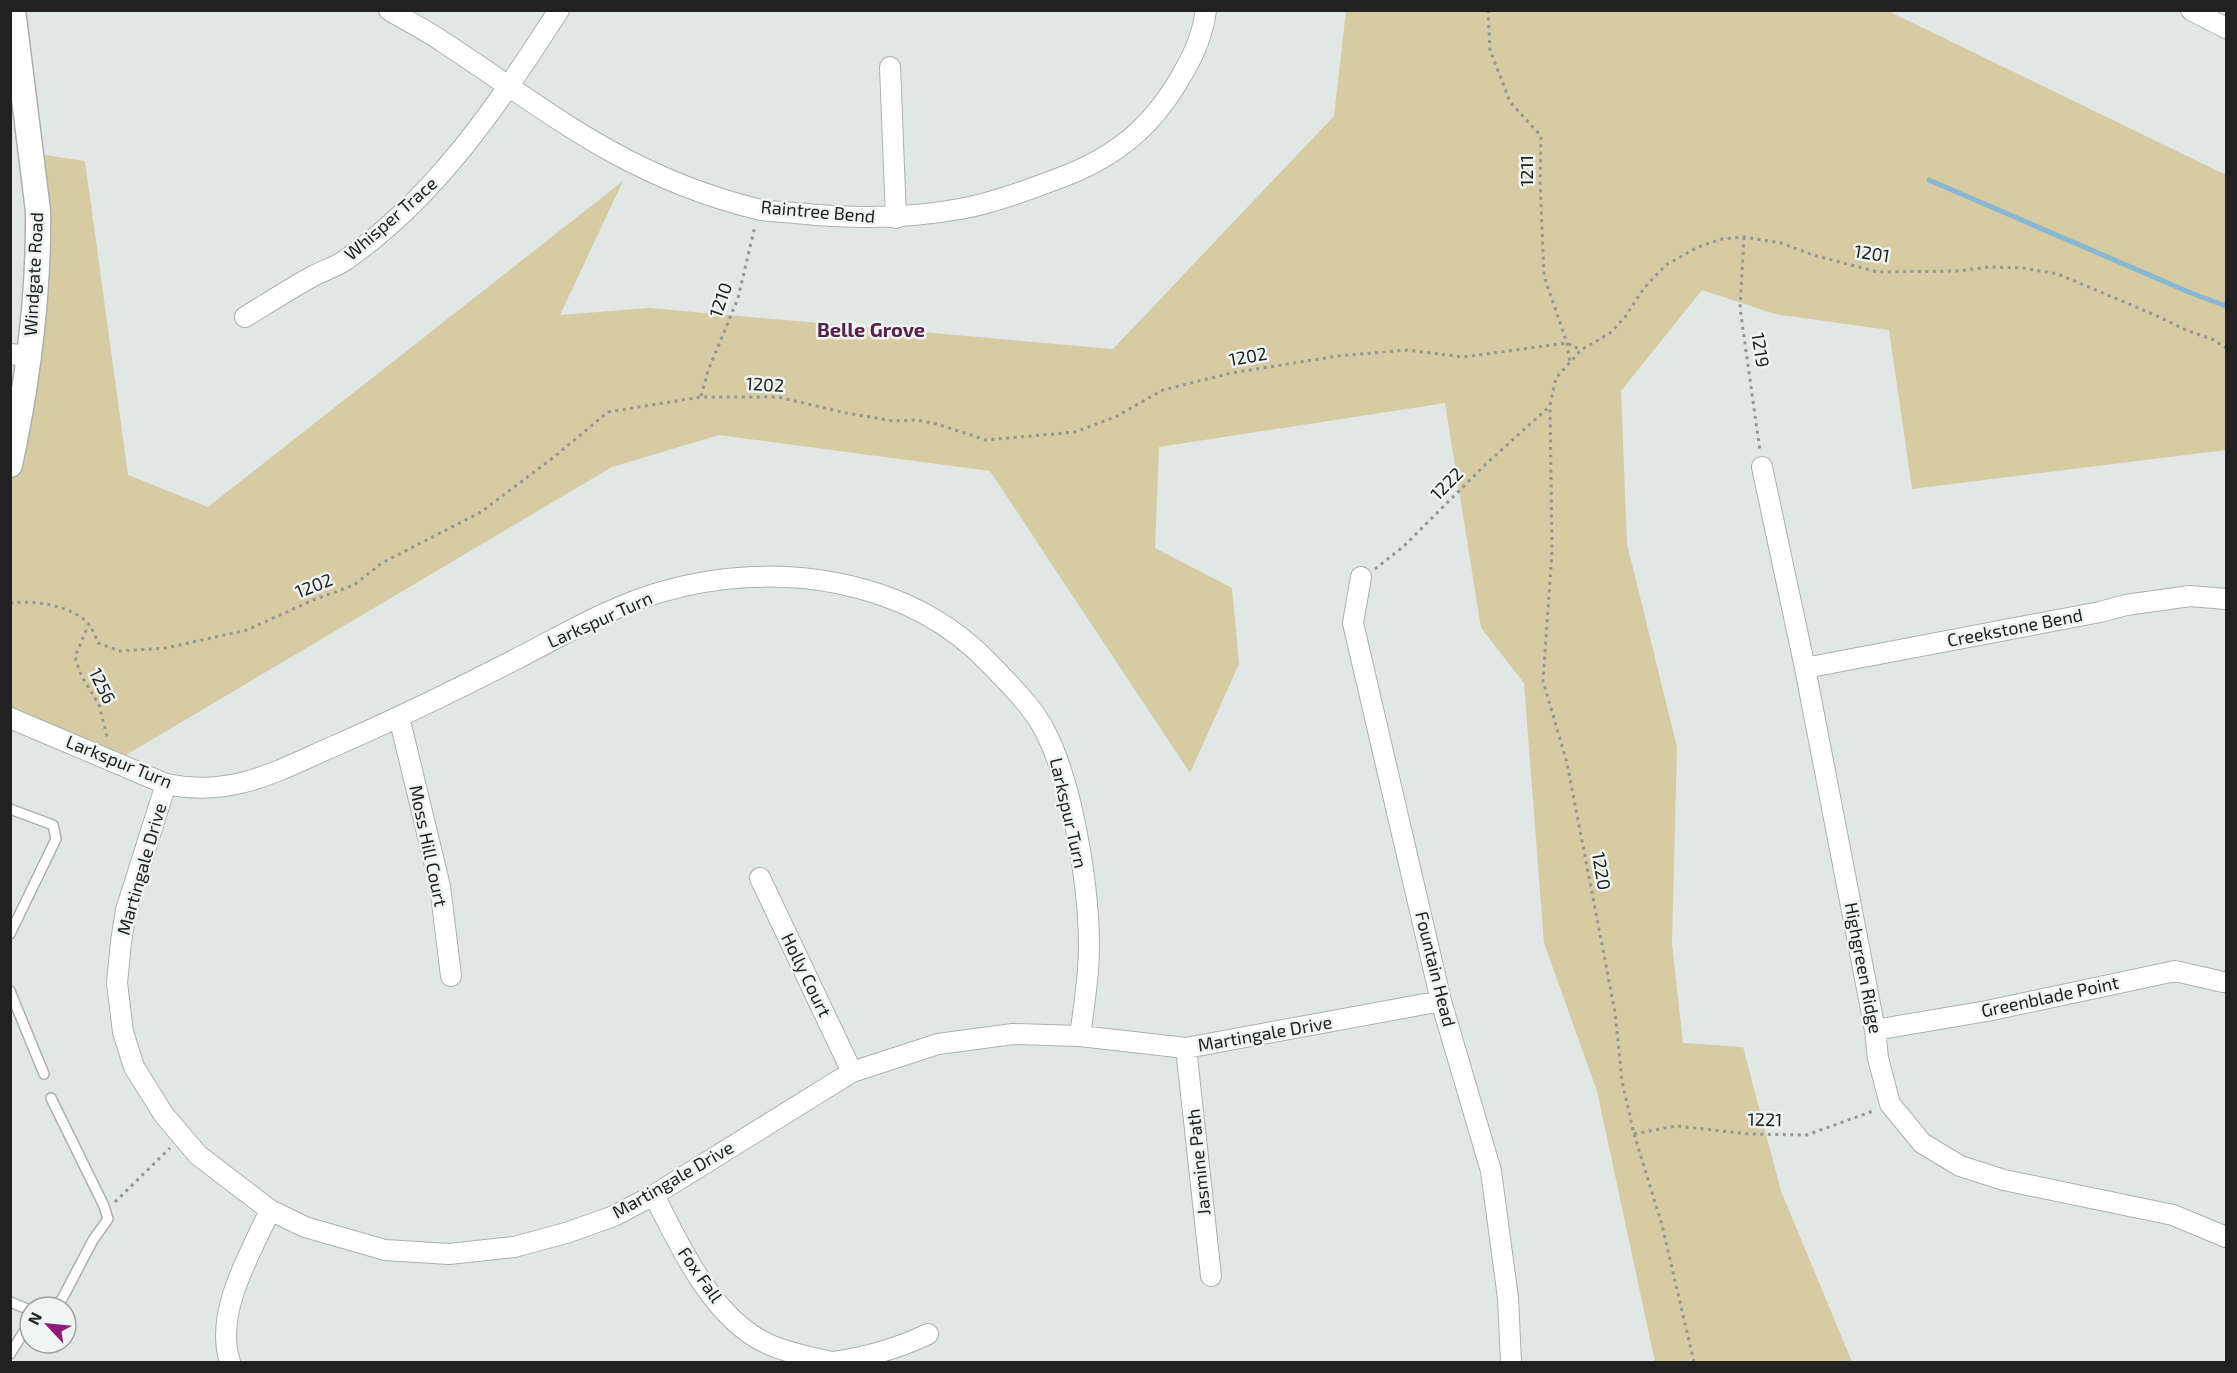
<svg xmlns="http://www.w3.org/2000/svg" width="2237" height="1373" font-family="'Exo 2',sans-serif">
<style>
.green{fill:#d6cba3}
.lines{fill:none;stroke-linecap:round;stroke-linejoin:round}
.stream{stroke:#87b7d1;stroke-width:5}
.service-casing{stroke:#acb1af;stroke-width:12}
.minor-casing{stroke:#acb1af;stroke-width:22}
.tertiary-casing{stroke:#acb1af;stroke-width:27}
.path{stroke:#929694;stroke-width:3;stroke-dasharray:3 4.5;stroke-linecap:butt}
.service{stroke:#fff;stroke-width:9}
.minor{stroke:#fff;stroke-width:20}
.tertiary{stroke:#fff;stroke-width:24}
.labels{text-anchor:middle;stroke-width:5;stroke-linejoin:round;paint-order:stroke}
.street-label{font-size:18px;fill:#202120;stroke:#eef4f1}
.neighbourhood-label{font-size:20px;font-weight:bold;fill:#59224d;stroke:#eef4f1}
</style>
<rect width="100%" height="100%" fill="#e1e7e4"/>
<path class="green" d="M1346,11H1888L2226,175V450L1912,489L1889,330L1775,314L1702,290L1621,391L1627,544L1677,747L1672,944L1683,1043L1743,1047L1781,1191L1852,1362H1655L1597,1091L1544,943L1524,683L1481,628L1445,403L1159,447L1155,548L1232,588L1239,664L1190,773L990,471L719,435L612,467L114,762L11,718L10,425L29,356L31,153L85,161L128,475L208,507L623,181L560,315L649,308L1113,349L1334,116Z"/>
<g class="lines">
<path class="stream" d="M1929,180L2191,293L2226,306"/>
<defs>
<path id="service" d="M10,809L53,825L56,839L10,934
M10,991L44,1074
M10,1302L30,1310
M47,1307L61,1301L93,1240L108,1219L104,1206L51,1098
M10,1354L30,1322"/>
<path id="minor" d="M389,10C407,21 426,30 443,42C500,79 554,120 614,153C658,177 708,197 757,209C770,212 783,212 796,213C851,219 905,219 960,209C993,203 1025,191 1057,179C1115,158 1153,127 1183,73C1195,53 1203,34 1206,10
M2191,10L2226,28
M890,67L896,218
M245,317C268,303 291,288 315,275C325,270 335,267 344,261C436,198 499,103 559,10
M10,354L29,356
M1762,467L1805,668L1875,1030L1878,1058L1890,1104L1922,1143L1960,1166L2004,1180L2173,1215L2226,1237
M1361,577L1353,623L1441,1001L1491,1171L1508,1298L1511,1362
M1805,668L2100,612L2126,605L2190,596L2226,599
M399,717L440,886L451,976
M10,718L166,784C235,798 278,770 339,744C400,717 460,688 520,657C565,634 612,606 661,592C774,559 909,577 992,666C1010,685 1033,707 1045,731C1075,789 1093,906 1088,971C1086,993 1083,1014 1080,1036
M166,784L126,910L121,942L117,983L123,1032L134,1067L164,1115L198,1155L270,1210L305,1227L385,1250L449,1254L514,1247L566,1233L614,1216L654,1195L852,1072L938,1044L1013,1034L1080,1036L1186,1048L1441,1001
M760,878L852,1072
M1875,1030L1987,1011L2175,971L2223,982
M1186,1048L1211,1276
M654,1195C680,1247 713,1319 768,1344C788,1353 810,1357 831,1362
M230,1362C214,1312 250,1255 270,1210
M834,1362C868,1357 897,1349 928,1334"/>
<path id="tertiary" d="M10,465C28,381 39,296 38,211L13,10"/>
</defs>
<use href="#service" class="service-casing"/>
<use href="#minor" class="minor-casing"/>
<use href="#tertiary" class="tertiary-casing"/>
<path class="path" d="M1488,10L1490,50L1510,102L1541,136L1540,181L1544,276L1567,343L1570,363
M1744,237L1740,308L1760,451
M701,396L708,371L738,298L755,226
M1375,569L1404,546L1486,464L1550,406
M10,603C35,600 68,605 87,622C92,627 95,636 98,643L120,651L166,648L247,630L313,600L354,585L382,563L481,512L554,457L608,412L701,397H778L846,413L893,421L916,420L937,424L986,440L1075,432L1115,417L1163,390L1231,373L1338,356L1407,350L1463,357L1567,343L1581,350
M89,623L75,657L81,675L99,705L108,740
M1634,1134L1676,1126L1749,1134L1807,1135L1873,1111
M115,1202L170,1148
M1694,1362L1662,1225L1634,1134L1622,1081L1615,1012L1567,763L1543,681L1552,552L1550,405L1556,378L1581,350L1610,333L1625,317L1644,288L1666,265L1698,247L1722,239L1744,237L1781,243L1813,255L1878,272L1957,271L1989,267L2023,268L2058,274L2155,315L2186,330L2214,340L2226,348"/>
<use href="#service" class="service"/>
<use href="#minor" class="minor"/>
<use href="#tertiary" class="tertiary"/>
</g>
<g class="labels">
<g class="street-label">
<text transform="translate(1527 171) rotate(-90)" y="6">1211</text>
<text transform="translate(818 212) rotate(5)" y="6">Raintree Bend</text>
<text transform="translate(391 219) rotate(-41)" y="6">Whisper Trace</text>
<text transform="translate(1872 254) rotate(9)" y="6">1201</text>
<text transform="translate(34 274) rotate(-87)" y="6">Windgate Road</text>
<text transform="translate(721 300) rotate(-71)" y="6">1210</text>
<text transform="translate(1760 350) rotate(81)" y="6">1219</text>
<text transform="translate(1248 357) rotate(-10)" y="6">1202</text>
<text transform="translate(765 385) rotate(3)" y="6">1202</text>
<text transform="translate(1447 484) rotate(-45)" y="6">1222</text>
<text transform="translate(314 586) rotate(-21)" y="6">1202</text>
<text transform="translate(600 620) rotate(-24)" y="6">Larkspur Turn</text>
<text transform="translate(2015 628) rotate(-11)" y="6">Creekstone Bend</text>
<text transform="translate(102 686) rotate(64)" y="6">1256</text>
<text transform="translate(119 762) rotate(22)" y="6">Larkspur Turn</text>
<text transform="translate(1068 813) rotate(77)" y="6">Larkspur Turn</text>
<text transform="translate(428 846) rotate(78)" y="6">Moss Hill Court</text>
<text transform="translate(142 869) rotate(-74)" y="6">Martingale Drive</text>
<text transform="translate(1601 871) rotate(80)" y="6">1220</text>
<text transform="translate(1863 968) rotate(79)" y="6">Highgreen Ridge</text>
<text transform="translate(1435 969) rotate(76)" y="6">Fountain Head</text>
<text transform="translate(806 975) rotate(64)" y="6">Holly Court</text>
<text transform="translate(2050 997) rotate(-12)" y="6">Greenblade Point</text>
<text transform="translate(1265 1034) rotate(-10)" y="6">Martingale Drive</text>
<text transform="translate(1765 1120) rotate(1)" y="6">1221</text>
<text transform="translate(1199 1162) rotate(-96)" y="6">Jasmine Path</text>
<text transform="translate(673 1180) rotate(-30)" y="6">Martingale Drive</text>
<text transform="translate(700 1275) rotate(55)" y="6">Fox Fall</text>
</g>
<g class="neighbourhood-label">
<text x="871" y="337">Belle Grove</text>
</g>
</g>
<rect width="2237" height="1373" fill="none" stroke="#202120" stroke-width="24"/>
<g transform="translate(48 1325) rotate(296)"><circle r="28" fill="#eef4f1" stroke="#9ca09d" stroke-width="1.5"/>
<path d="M0-4.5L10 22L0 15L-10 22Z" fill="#8f1b7b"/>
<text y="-9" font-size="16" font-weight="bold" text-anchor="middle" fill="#202120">N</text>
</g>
</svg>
